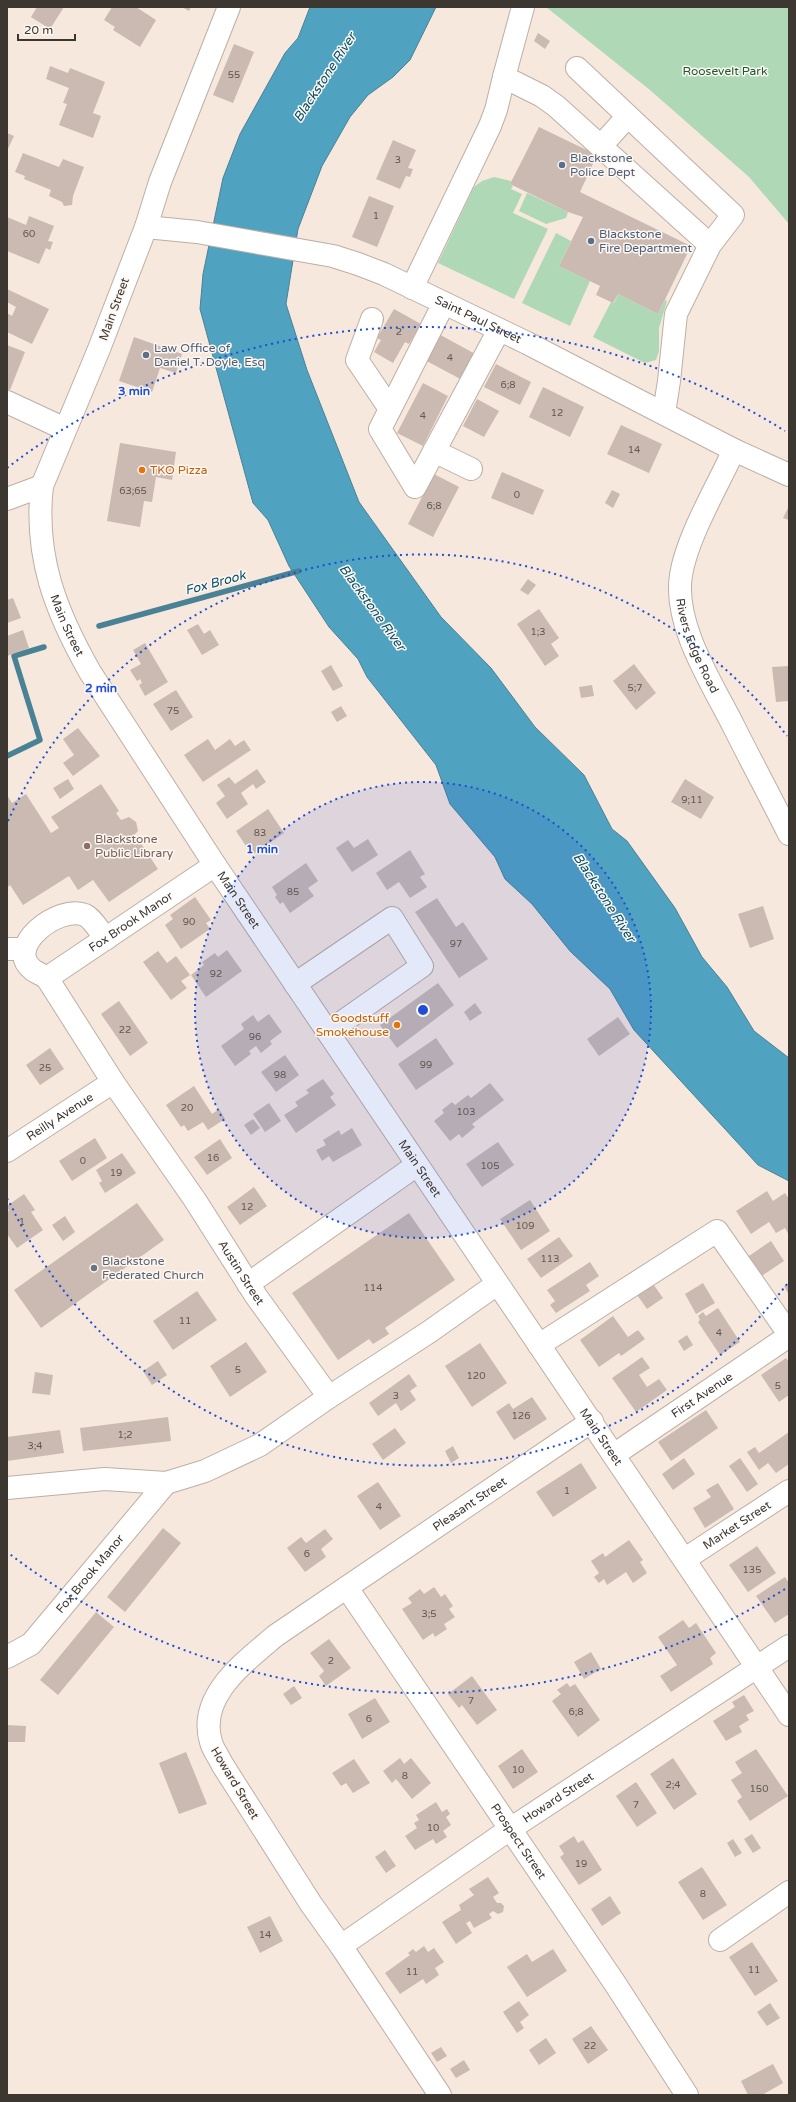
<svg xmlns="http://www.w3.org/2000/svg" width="796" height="2102" font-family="'Varela Round',sans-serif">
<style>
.green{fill:#afd8b7}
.water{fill:#4fa2c0;stroke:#4a8295}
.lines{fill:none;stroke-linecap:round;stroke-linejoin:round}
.stream{stroke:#4a8295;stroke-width:5.5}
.building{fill:#cabab1}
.minor-casing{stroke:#bdafa4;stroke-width:24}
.major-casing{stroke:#bdafa4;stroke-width:24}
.minor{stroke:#fff;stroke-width:22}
.major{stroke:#fff;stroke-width:22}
.ring{fill:none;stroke:#1d4ed8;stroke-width:2;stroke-dasharray:2 4}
.service-dot{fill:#5c6f8a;stroke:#fdf7f3;stroke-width:1.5}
.food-dot{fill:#e8710a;stroke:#fdf7f3;stroke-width:1.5}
.education-dot{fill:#8d6e63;stroke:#fdf7f3;stroke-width:1.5}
.worship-dot{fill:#6b7280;stroke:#fdf7f3;stroke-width:1.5}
.labels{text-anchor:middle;stroke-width:3;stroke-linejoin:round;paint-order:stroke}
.number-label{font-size:10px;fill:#605852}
.park-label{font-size:12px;fill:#1a5a2e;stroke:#fdf7f3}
.service-label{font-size:12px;fill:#4e5e75;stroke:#fdf7f3;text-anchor:start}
.street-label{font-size:12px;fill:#3d3732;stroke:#fdf7f3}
.food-label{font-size:12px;fill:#c56008;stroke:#fdf7f3;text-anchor:start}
.education-label{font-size:12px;fill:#785e54;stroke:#fdf7f3;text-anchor:start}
.worship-label{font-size:12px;fill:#5b616d;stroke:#fdf7f3;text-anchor:start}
.water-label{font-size:13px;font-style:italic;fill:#075065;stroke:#fdf7f3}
.centre{fill:#1d4ed8;stroke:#fdf7f3;stroke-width:2}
.ring-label{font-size:12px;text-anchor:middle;font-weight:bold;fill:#1d4ed8;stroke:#fdf7f3;stroke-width:3;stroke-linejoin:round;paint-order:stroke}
</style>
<rect width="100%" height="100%" fill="#f7e8dd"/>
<path class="green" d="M546,7H789V224L749,177L650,90Z
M494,177L511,181L510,184L513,186L511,189L522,194L513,213L548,229L514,299L438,263L474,187L482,181Z
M527,193L568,212L566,218L546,224L519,211Z
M556,233L571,241L559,266L590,281L570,326L522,303Z
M618,294L658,314L665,300L667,301L659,328V351L656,360L645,363L593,337L611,302L614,303Z"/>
<path class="water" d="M310,7H436L410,60L393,77L368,95L350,117L322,166L298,229L286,304L307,370L359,502L441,617L491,668L535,727L584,775L612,829L627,841L675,908L702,957L727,987L754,1031L789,1058V1181L758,1165L634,1030L610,989L570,951L532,904L505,879L495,857L450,804L436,765L367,677L358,659L329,627L289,566L268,520L253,503L200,309L203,274L223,178L240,134L285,53L298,38Z"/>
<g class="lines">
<path class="stream" d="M99,626L299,571
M7,756L40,740L14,656L44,647"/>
</g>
<path class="building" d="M37,7H64L50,29L31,17Z
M112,7H136L156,20L140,47L113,30L115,27L104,20Z
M182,7H191L189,11Z
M538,33L550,41L545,49L534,41Z
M234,44L254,52L233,103L213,95Z
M50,66L68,73L70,68L105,82L93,113L101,116L93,138L59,125L67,104L63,103L69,88L46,79Z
M539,127L597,155L580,192L691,246L658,314L618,294L613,303L611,302L596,295L600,286L559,266L583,217L568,212L510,184Z
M7,133L14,136L7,151Z
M393,140L416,150L408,168L413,169L410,177L406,176L400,189L376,179Z
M23,153L59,167L63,159L84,167L73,196L72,205L64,206L62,202L49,196L51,190L24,179L25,176L15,172Z
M369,196L394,206L377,247L352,237Z
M29,216L54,226L48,241L53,242L50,250L46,248L39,264L7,251V217L26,225Z
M7,289L49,309L32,344L7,332V313L12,316L16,307L7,302Z
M394,309L421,324L409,344L405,342L393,363L374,352L381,340L377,338Z
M437,333L477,355L464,381L423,359Z
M134,337L182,354L176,373L160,368L152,392L119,381Z
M7,345L25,352L10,390L7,389Z
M496,364L531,382L520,405L484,387Z
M423,383L448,396L423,446L397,433Z
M543,387L584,407L570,437L529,417Z
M477,399L499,411L484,437L463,426Z
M621,425L662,444L649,473L607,454Z
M120,443L176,452L172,480L156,477L152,502L144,501L140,527L107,521Z
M502,472L544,490L533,515L491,498Z
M434,474L459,487L433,537L408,524Z
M612,490L620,494L613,508L605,503Z
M789,506V520L783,518Z
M528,579L536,585L528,595L520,590Z
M13,598L21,618L7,623V600Z
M539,609L559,638L551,644L559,656L545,666L517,624Z
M198,624L204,634L210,630L219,645L202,655L187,630Z
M23,630L29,648L7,656V636Z
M145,643L168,682L145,696L139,685L142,683L140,679L137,681L130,670L141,664L133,650Z
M634,664L656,693L636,710L613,681Z
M331,665L343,686L333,691L321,671Z
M789,666V701L776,702L772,667Z
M592,685L594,696L581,698L579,687Z
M176,690L193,717L171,731L153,704Z
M341,706L347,716L337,722L331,712Z
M78,728L100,756L73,776L63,763L74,755L63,739Z
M208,739L215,750L230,739L235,746L244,740L251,750L203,782L184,755Z
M257,769L266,782L256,789L253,784L241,793L248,804L227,819L216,803L225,796L217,785L229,777L235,784Z
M68,779L74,789L60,799L53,788Z
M685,779L714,797L701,819L671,802Z
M101,784L119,811L116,813L121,820L129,817L136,822L138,831L132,837L136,844L140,842L158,869L109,902L93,880L78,890L69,876L23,905L10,885L7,888V795L12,803L26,794L51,833L59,828L51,817Z
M268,809L284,833L252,855L236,831Z
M368,839L378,855L352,872L336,848L348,840L354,848Z
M410,850L425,874L420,877L427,887L410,898L399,882L387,890L376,873Z
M306,863L318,881L308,888L314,896L290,913L283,902L280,904L275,897L277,895L272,887Z
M195,897L211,920L206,923L210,929L181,949L165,925L173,919L170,915Z
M437,898L456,927L463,922L488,959L459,978L415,912Z
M763,906L774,939L750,948L738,914Z
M227,950L242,971L206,997L191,975L204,965L202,962L215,953L218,957Z
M158,951L167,963L176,956L190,975L181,981L187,988L171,1000L143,962Z
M438,983L454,1005L397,1048L380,1025Z
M119,1001L148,1043L130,1056L101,1014Z
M475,1003L482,1013L470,1021L464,1012Z
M269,1014L282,1032L270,1041L272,1044L261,1053L256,1046L249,1051L251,1054L235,1066L221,1046L244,1029L241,1024L253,1015L258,1022Z
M618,1017L630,1034L599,1056L587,1039Z
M436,1038L454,1064L416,1090L398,1064Z
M50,1048L64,1069L40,1085L26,1065Z
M285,1055L299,1075L276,1092L261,1072Z
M323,1079L334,1094L330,1097L336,1105L296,1133L284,1115L298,1106L295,1102L309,1093L306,1090Z
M490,1083L504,1100L472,1124L475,1127L462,1138L459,1134L450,1141L434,1121L444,1113L442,1110L452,1102L455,1105L468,1095L471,1098Z
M194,1086L212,1114L219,1109L225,1119L208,1130L203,1122L188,1131L184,1125L181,1127L166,1105Z
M269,1103L281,1121L265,1132L253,1114Z
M253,1119L260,1128L251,1135L244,1125Z
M352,1128L362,1145L333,1162L329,1156L322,1161L316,1150L326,1145L323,1140L339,1130L341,1135Z
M95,1138L107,1158L72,1181L59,1161Z
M220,1139L232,1158L207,1175L194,1157Z
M498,1142L514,1165L482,1187L466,1164Z
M122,1153L136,1173L105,1193L99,1183L102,1181L96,1170Z
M254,1187L267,1206L240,1225L227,1207Z
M767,1191L773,1201L785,1193L789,1199V1235L785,1228L776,1233L769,1222L751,1234L736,1211Z
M24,1194L35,1210L31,1212L43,1230L17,1248L7,1234V1212L9,1211L7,1206Z
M530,1200L550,1231L521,1250L500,1219Z
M137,1203L164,1240L41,1328L14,1290Z
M409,1213L455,1280L385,1328L389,1334L373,1344L369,1339L338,1360L292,1293Z
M65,1216L75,1232L63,1241L52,1225Z
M559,1237L573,1256L541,1278L527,1259Z
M771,1241L784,1261L760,1277L746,1258Z
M590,1262L599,1276L586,1285L590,1291L556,1313L550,1305L555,1301L547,1290Z
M651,1281L663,1298L647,1309L635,1292Z
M703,1283L715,1303L696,1314L685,1294Z
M789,1283V1295L784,1286Z
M197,1291L217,1320L173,1350L153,1321Z
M718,1308L740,1342L720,1355L698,1322L700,1320L698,1316L703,1312L706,1316Z
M613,1316L628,1337L638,1330L645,1339L621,1356L619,1353L599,1367L580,1340Z
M687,1335L693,1345L684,1351L678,1341Z
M246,1342L267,1372L230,1397L210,1366Z
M480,1343L507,1383L472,1407L445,1366Z
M642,1357L650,1368L639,1375L647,1387L659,1379L667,1390L636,1412L612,1378Z
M786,1358L789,1362V1395L779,1402L761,1375Z
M158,1361L167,1375L152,1385L143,1371Z
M35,1372L53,1375L50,1395L32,1393Z
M409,1374L417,1386L410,1391L416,1400L401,1411L396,1403L378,1416L369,1403Z
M532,1397L547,1419L514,1440L496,1412L509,1403L513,1409Z
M706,1410L718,1428L671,1461L658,1442Z
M168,1417L171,1441L83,1451L80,1428Z
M395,1428L406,1443L383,1460L372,1444Z
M60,1430L64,1453L7,1461V1437Z
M789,1432V1464L776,1473L768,1463L759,1470L747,1452L755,1447L759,1453Z
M453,1446L459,1458L451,1463L445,1451Z
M684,1458L695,1474L673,1490L662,1474Z
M740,1458L758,1484L747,1492L729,1466Z
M581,1463L597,1488L553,1517L536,1492Z
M378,1482L401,1516L380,1530L357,1496Z
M718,1483L734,1509L705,1528L693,1508L711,1497L706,1490Z
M163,1528L181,1543L125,1612L107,1597Z
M325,1529L333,1539L321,1549L326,1557L305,1572L287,1548L301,1537L306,1543Z
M629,1540L643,1560L640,1562L647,1573L633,1583L626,1572L607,1585L604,1579L599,1583L594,1577L599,1573L591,1561L603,1553L605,1557Z
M757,1546L776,1573L748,1592L729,1565Z
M785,1577L789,1583V1614L775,1623L756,1596Z
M434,1587L441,1597L445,1594L453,1606L449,1609L455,1617L444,1624L447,1629L435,1637L433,1633L423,1640L402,1609L412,1603L408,1598L420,1589L424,1594Z
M96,1612L114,1627L58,1695L40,1680Z
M683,1620L689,1628L696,1623L716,1653L710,1658L713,1664L671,1692L660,1676L677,1665L658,1637Z
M329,1639L351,1668L326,1686L319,1676L324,1671L310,1653Z
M591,1652L601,1669L584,1679L574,1662Z
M472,1676L497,1710L477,1725L462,1705L459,1708L448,1694Z
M567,1683L570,1687L575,1684L600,1720L578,1737L552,1701L561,1694L557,1690Z
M294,1686L302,1698L291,1705L283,1694Z
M744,1695L754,1711L746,1715L749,1720L739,1726L742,1732L726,1741L713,1721L735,1707L732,1702Z
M375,1698L390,1722L362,1739L348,1714Z
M7,1725L26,1726L25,1742H7Z
M522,1749L538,1772L513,1789L498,1766Z
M756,1749L788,1796L750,1821L737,1801L742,1797L731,1780L742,1773L735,1762Z
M186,1752L207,1804L179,1814L159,1763Z
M400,1758L404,1764L411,1758L431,1783L412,1799L396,1779L392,1783L383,1771Z
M673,1758L697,1794L674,1810L650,1774Z
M354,1759L370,1783L353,1793L346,1783L341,1786L332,1773Z
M636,1782L657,1813L637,1827L616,1796Z
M436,1802L442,1812L447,1809L450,1814L446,1817L451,1825L443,1831L447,1837L436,1844L433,1839L415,1850L405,1836L417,1828L414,1823L419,1820L416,1815Z
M752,1834L761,1848L753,1853L744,1839Z
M574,1836L578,1843L583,1840L602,1870L579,1885L560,1857L564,1854L559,1846Z
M733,1839L742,1853L735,1857L727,1843Z
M385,1850L396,1866L386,1873L375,1857Z
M702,1867L727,1905L703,1920L678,1882Z
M488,1877L499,1893L493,1897L497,1903H501L504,1906L503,1912L498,1914L493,1911L489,1914L492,1918L474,1928L470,1921L466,1923L472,1933L456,1944L442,1922L461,1910L459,1905L474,1895L469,1889Z
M610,1896L621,1913L602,1926L591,1909Z
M270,1916L283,1941L260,1953L247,1927Z
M752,1942L778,1981L755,1996L729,1957Z
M424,1946L428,1952L434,1948L444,1962L435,1968L439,1975L426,1984L423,1979L400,1994L385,1973L410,1955L408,1953L413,1949L416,1952Z
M553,1949L567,1971L527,1997L507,1967L527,1954L532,1962Z
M519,2001L529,2015L520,2022L524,2028L517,2033L503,2012Z
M770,2003L780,2018L767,2026L757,2012Z
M591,2026L608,2050L588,2064L572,2039Z
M546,2038L556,2053L539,2065L529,2050Z
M441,2047L447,2056L437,2062L431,2053Z
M464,2060L470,2070L456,2078L450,2069Z
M773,2064L783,2083L762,2095H748L741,2081Z"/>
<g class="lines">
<defs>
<g id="minor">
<path d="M577,68L733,215L710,245L676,314L669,381L664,413"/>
<path d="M504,77L523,7"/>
<path d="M601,146L627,117"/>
<path d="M412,288L490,126L496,110L504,77L542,96L556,106L710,245"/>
<path d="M444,303L380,429L415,487L499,330"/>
<path d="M372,319L357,360L390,409"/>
<path d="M7,402L65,429"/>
<path id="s1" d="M734,450C718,485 687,537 681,575C673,625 712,683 734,727C752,763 771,798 789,834"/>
<path d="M434,451L471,469"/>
<path id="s2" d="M106,939C100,932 93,919 85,915C59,904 3,947 33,970C37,973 43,975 47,978L113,1082L195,1200L256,1296L329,1397L429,1332L497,1284"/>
<path d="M7,949H25"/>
<path id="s3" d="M47,978L215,865"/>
<path d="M295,984L392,918L422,966L328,1032"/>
<path id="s4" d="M7,1151L113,1082"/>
<path d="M248,1284L417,1165"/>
<path d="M539,1345L717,1231L789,1334"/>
<path id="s5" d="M615,1454L789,1336"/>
<path d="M7,1488L105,1479L166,1483L205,1471L260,1445L329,1397"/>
<path id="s6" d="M685,1559L789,1491"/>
<path id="s7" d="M347,1588L614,1982L687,2095"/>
<path id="s8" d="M7,1657L31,1644L166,1483"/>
<path d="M720,1940L789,1892"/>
<path id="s9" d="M341,1946L510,1829L789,1646"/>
<path id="s10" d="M440,2095L341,1946L311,1904L222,1764C219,1757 213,1750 211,1742C197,1696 245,1662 275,1636L592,1421"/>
</g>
<g id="major">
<path id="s11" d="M229,7L160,182L146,227L99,349L42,486C34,557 56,612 90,672L215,865L789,1715"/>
<path id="s12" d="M146,227L197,232L333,256L358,264L384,274L527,343L734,450L789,475"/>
<path d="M7,499L42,486"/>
</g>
</defs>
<use href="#minor" class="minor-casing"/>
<use href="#major" class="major-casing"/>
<use href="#minor" class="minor"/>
<use href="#major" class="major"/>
</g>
<circle cx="423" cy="1010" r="228" fill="#1d4ed8" fill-opacity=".12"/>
<g class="ring">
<circle cx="423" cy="1010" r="228"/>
<path d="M787 1284A456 456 0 0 1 8 1199M8 821A456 456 0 0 1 787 736"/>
<path d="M785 1589A683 683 0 0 1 7 1552M7 468A683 683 0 0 1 785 431"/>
</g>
<g class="service-dot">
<circle cx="562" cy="165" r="4"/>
<circle cx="591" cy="241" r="4"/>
<circle cx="146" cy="355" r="4"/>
</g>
<g class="food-dot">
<circle cx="142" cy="470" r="4"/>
<circle cx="397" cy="1025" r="4"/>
</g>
<circle class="education-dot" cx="87" cy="846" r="4"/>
<circle class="worship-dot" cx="94" cy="1268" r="4"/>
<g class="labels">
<g class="number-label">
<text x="234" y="78">55</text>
<text x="398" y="163">3</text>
<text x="376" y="219">1</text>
<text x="29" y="237">60</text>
<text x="399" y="335">2</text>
<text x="450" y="361">4</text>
<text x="508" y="388">6;8</text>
<text x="557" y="416">12</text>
<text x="423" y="419">4</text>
<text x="634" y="453">14</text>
<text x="133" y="494">63;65</text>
<text x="517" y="498">0</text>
<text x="434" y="509">6;8</text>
<text x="538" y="635">1;3</text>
<text x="635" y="691">5;7</text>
<text x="173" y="714">75</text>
<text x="692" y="803">9;11</text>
<text x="260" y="836">83</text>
<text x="293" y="895">85</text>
<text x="189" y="925">90</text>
<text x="456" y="947">97</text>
<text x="216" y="977">92</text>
<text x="125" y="1033">22</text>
<text x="255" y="1040">96</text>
<text x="426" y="1068">99</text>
<text x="45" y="1071">25</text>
<text x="280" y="1078">98</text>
<text x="187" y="1111">20</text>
<text x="466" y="1115">103</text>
<text x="213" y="1161">16</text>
<text x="83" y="1164">0</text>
<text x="490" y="1169">105</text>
<text x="116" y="1176">19</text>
<text x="247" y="1210">12</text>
<text x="22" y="1225">1</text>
<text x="525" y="1229">109</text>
<text x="550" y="1262">113</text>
<text x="373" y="1291">114</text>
<text x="185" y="1324">11</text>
<text x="719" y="1336">4</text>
<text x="238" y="1373">5</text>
<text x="476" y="1379">120</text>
<text x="778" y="1389">5</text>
<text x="396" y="1399">3</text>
<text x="521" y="1419">126</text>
<text x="125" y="1438">1;2</text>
<text x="35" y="1449">3;4</text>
<text x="567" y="1494">1</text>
<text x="379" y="1510">4</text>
<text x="307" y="1557">6</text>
<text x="752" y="1573">135</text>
<text x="429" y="1617">3;5</text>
<text x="331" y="1664">2</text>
<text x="471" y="1704">7</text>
<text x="576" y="1715">6;8</text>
<text x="369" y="1722">6</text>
<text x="518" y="1773">10</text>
<text x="405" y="1779">8</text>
<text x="673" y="1788">2;4</text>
<text x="759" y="1792">150</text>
<text x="636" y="1808">7</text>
<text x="433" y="1831">10</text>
<text x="581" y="1867">19</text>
<text x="703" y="1897">8</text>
<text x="265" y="1938">14</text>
<text x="754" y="1973">11</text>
<text x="412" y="1975">11</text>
<text x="590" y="2049">22</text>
</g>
<g class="park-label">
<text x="725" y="75">Roosevelt Park</text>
</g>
<g class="service-label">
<text x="570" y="162">Blackstone<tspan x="570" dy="14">Police Dept</tspan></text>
<text x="599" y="238">Blackstone<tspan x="599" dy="14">Fire Department</tspan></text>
<text x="154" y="352">Law Office of<tspan x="154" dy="14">Daniel T. Doyle, Esq</tspan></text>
</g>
<g class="street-label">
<text transform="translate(114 309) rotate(-70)" y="4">Main Street</text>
<text dy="4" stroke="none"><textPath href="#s12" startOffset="348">Saint Paul Street</textPath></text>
<text dy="4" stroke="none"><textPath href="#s11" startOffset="658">Main Street</textPath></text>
<text dy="4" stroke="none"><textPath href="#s1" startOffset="210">Rivers Edge Road</textPath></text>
<text dy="4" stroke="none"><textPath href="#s11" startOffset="982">Main Street</textPath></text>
<text dy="4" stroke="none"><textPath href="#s3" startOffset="101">Fox Brook Manor</textPath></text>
<text dy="4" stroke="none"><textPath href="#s4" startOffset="63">Reilly Avenue</textPath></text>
<text dy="4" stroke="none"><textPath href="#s11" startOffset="1306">Main Street</textPath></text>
<text dy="4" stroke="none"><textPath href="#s2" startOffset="500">Austin Street</textPath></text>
<text dy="4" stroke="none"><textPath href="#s5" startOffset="105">First Avenue</textPath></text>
<text dy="4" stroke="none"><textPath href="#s11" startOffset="1630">Main Street</textPath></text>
<text dy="4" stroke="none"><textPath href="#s10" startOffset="788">Pleasant Street</textPath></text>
<text dy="4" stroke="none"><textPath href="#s6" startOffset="62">Market Street</textPath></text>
<text dy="4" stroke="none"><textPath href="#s8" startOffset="119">Fox Brook Manor</textPath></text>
<text transform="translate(235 1783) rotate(59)" y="4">Howard Street</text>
<text dy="4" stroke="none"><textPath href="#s9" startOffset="263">Howard Street</textPath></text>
<text dy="4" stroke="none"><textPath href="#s7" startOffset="306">Prospect Street</textPath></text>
</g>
<g class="food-label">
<text x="150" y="474">TKO Pizza</text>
<text x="389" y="1022" text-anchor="end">Goodstuff<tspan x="389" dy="14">Smokehouse</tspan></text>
</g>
<g class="education-label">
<text x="95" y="843">Blackstone<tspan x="95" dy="14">Public Library</tspan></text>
</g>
<g class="worship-label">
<text x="102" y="1265">Blackstone<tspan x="102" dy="14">Federated Church</tspan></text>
</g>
<g class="water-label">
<text transform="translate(324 77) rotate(-57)" y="5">Blackstone River</text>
<text transform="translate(215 582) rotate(-15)" y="5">Fox Brook</text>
<text transform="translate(373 607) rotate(54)" y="5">Blackstone River</text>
<text transform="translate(605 897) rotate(57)" y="5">Blackstone River</text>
</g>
</g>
<circle cx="423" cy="1010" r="6" class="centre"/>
<g class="ring-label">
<text x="134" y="395">3 min</text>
<text x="101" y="692">2 min</text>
<text x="262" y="853">1 min</text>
</g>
<rect width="796" height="2102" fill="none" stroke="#3d3732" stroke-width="16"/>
<path d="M18 34v6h57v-6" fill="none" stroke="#3d3732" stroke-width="2"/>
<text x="24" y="34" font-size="12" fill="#3d3732" stroke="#fdf7f3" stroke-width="3" paint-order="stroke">20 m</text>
</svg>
